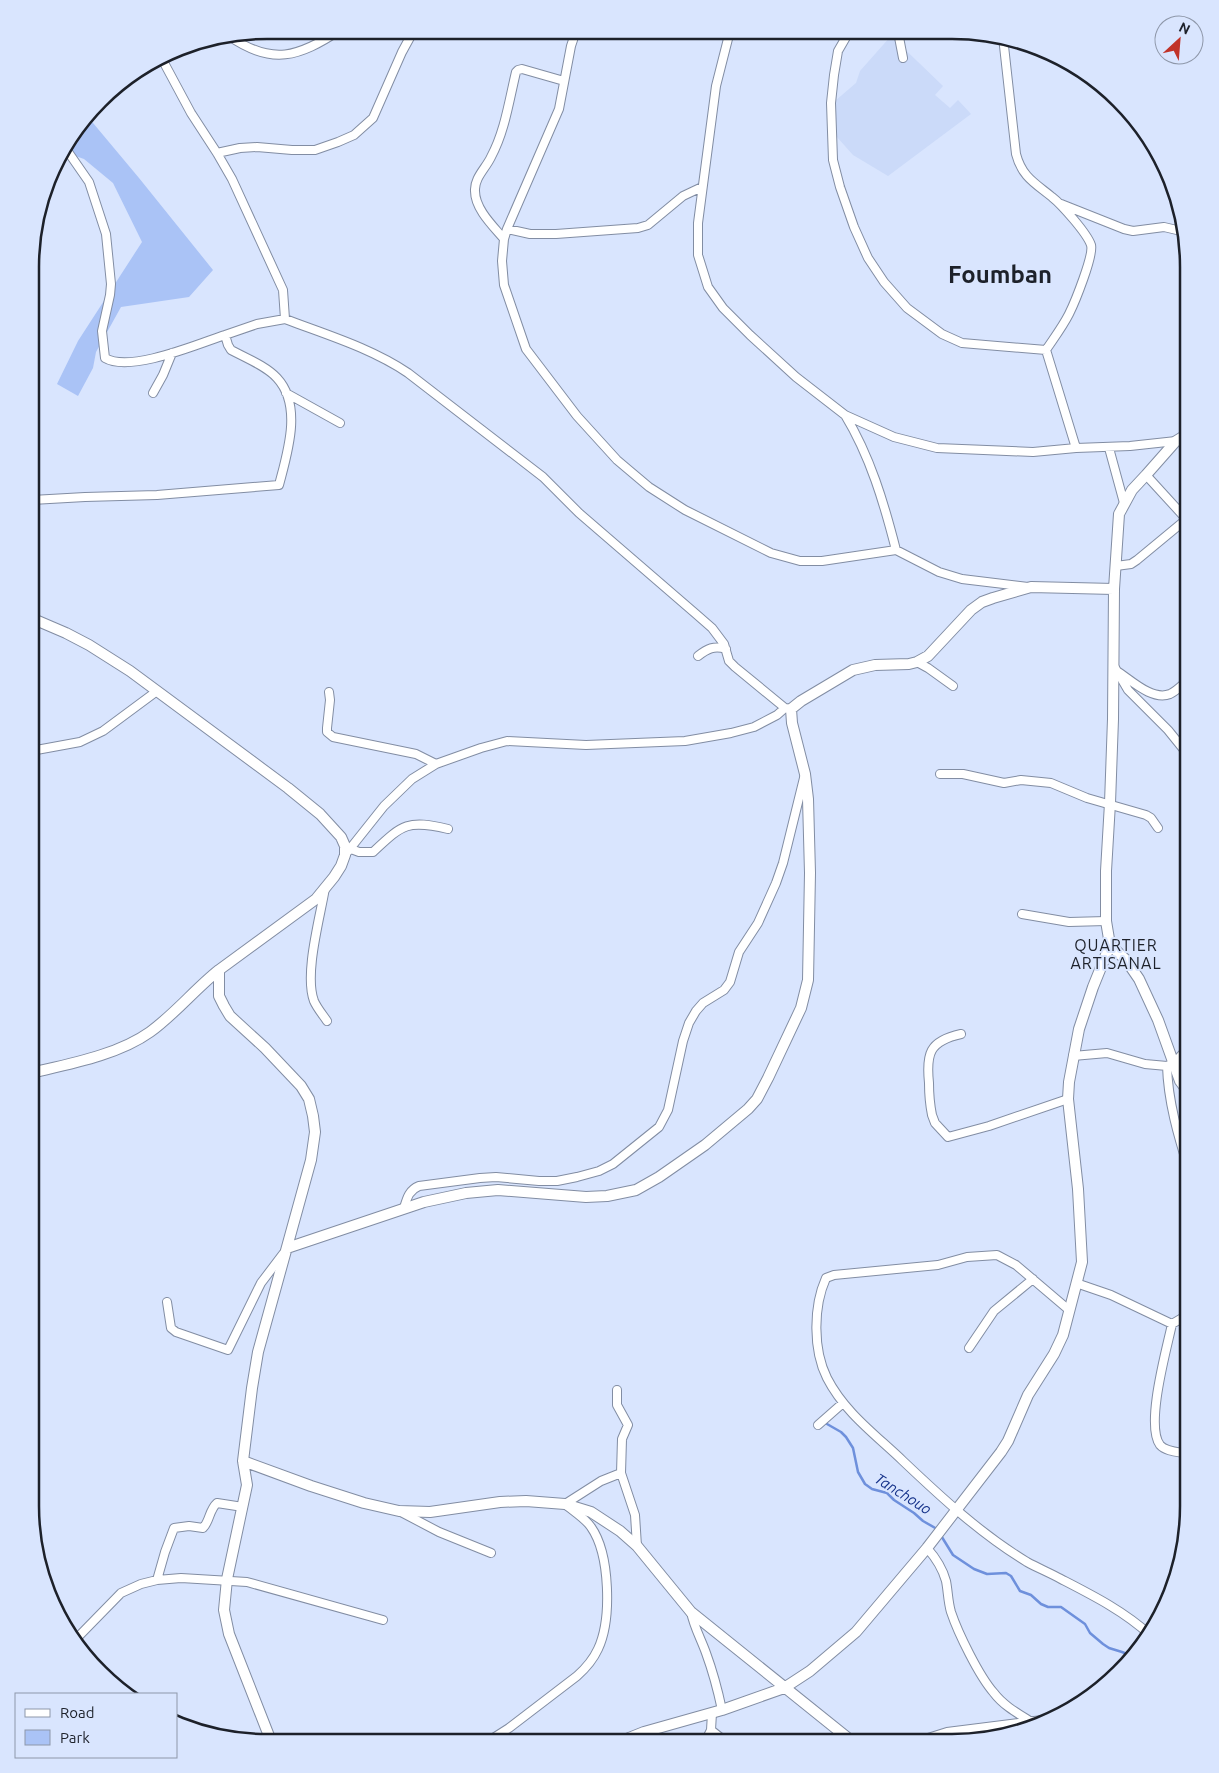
<svg xmlns="http://www.w3.org/2000/svg" width="1219" height="1773" font-family="Ubuntu,sans-serif">
<style>
.built{fill:#cbdaf9}
.green{fill:#aac3f6}
.lines{fill:none;stroke-linecap:round;stroke-linejoin:round}
.stream{stroke:#6e90dc;stroke-width:2.5}
.street-casing{stroke:#828da3;stroke-width:10}
.secondary-casing{stroke:#828da3;stroke-width:12}
.street{stroke:#fff;stroke-width:8}
.secondary{stroke:#fff;stroke-width:10}
.labels{text-anchor:middle;stroke-width:4;stroke-linejoin:round;paint-order:stroke}
.water-label{font-size:15px;font-style:italic;fill:#143189;stroke:#d9e5fe}
.quarter-label{font-size:16px;letter-spacing:1px;fill:#1d212a;stroke:#d9e5fe}
.town-label{font-size:24px;font-weight:bold;fill:#1d212a;stroke:#d9e5fe}
.rim{fill:none;stroke:#1d212a;stroke-width:2.5}
</style>
<rect width="100%" height="100%" fill="#d9e5fe"/>
<path class="built" d="M891,36L943,86L935,95L950,108L958,100L971,114L888,176L853,155L837,137L835,101L856,83L860,71Z"/>
<path class="green" d="M88,117L139,178L213,270L189,297L121,307L96,352L93,368L78,396L57,384L78,341L142,242L113,183L84,159L61,151Z"/>
<g class="lines">
<path class="stream" d="M827,1424L841,1432L846,1437L853,1448L858,1472L865,1484L872,1489L887,1493L894,1500L914,1513L923,1521L937,1529
M940,1534L953,1555L974,1569L987,1574L1006,1573L1011,1576L1020,1591L1031,1595L1041,1604L1048,1607H1061L1085,1624L1090,1633L1103,1644L1109,1648L1122,1652L1127,1654L1130,1659"/>
<defs>
<path id="street" d="M576,31L571,46L559,109L507,229L504,239L502,261L504,285L526,349L577,416L617,460L649,487L685,510L771,553L800,561H822L896,550L939,572L962,579L1028,587
M730,31L716,86L698,223V255L708,287L723,308L750,335L796,377L845,415L894,437L937,448L1033,452L1076,448L1130,446L1176,441
M849,32L838,51L834,75L831,103L833,160L840,187L854,227L868,258L884,282L907,308L942,334L962,343L1046,350
M898,32L903,58
M229,36C272,66 299,57 340,30
M1003,37L1016,154C1022,177 1035,183 1052,197C1061,204 1087,233 1091,245C1094,255 1075,302 1069,314C1063,326 1054,338 1046,350L1076,448
M64,146L89,182L106,234L111,284L110,295L102,331L105,358C130,373 198,344 225,335
M217,153L240,148L257,147L292,150H315L338,142L354,135L373,118L402,52L414,30
M1061,204L1124,229L1133,231L1164,227L1181,231
M507,229L530,234H556L638,228L648,225L683,196L702,187
M504,239C493,226 475,209 475,191C474,178 486,168 491,157C505,131 509,101 516,72L518,70L522,69L564,81
M285,319C327,335 371,348 408,373L543,477L579,513L696,614L712,628L724,644L729,661L735,667L785,708L791,709
M153,393L163,375L172,353
M286,393L340,423
M845,415C870,456 884,503 896,550
M1109,448L1124,503
M1146,475L1189,522
M32,500L85,497L157,495L279,485C287,454 303,406 277,378C266,366 246,358 231,350L228,345L225,335L257,324L285,319L283,290L232,179L217,153L191,113L162,59
M1116,566L1131,564L1137,560L1189,517
M698,656C707,649 714,645 726,649
M917,662L928,668L953,686
M1114,666L1128,690L1168,730L1189,756
M1117,671C1131,680 1152,701 1170,694C1177,691 1183,684 1189,679
M329,692L330,700L327,728V732L333,737L416,754L436,764
M31,751L80,742L103,731L157,691
M940,774H963L1004,783L1021,780L1051,783L1087,798L1146,815L1151,818L1158,828
M351,849L359,852H373C402,825 407,819 448,829
M345,855L384,806L412,779L436,764L481,748L507,741L586,745L685,741L731,733L754,727L777,715L785,708
M325,888C320,918 304,974 314,1001C317,1008 323,1015 327,1021
M1022,914L1069,922L1106,921
M961,1034C929,1041 926,1054 929,1083C929,1094 930,1105 932,1115L935,1123L948,1137L989,1126L1068,1099
M1073,1056L1107,1053L1145,1064L1167,1066L1174,1063L1189,1047
M1167,1066C1168,1101 1178,1136 1189,1170
M404,1208C407,1198 409,1190 419,1186L480,1178L496,1177L539,1181H557L577,1177L599,1171L613,1164L659,1127L668,1110L683,1041L689,1023L696,1011L703,1003L724,990L730,982L739,952L758,923L776,883L783,863L804,778
M1076,1283L1111,1295L1172,1324C1167,1348 1145,1425 1160,1445C1166,1452 1180,1452 1188,1454
M167,1302L171,1328L176,1332L228,1350L261,1283L283,1254
M1069,1310L1016,1265L997,1255L967,1257L938,1265L834,1275L826,1278C813,1307 813,1350 827,1378C845,1413 876,1435 903,1461C942,1498 981,1534 1027,1562C1038,1568 1050,1573 1061,1579C1092,1595 1124,1611 1150,1635
M1172,1324L1189,1314
M969,1348L994,1311L1033,1279
M818,1425L843,1403
M621,1473L635,1515L637,1546
M401,1512L439,1532L491,1553
M927,1548C935,1557 943,1570 946,1581C948,1591 948,1602 951,1612C958,1633 979,1676 994,1693C1003,1705 1017,1713 1030,1721
M157,1580L165,1552L174,1528L189,1526L203,1528C210,1521 209,1510 217,1503L243,1507
M691,1612C694,1627 701,1639 706,1653C713,1672 718,1691 722,1710
M77,1638L121,1593L141,1584L157,1580L181,1578L247,1582L383,1620
M712,1713L711,1730L726,1742
M487,1742L509,1728L577,1676C586,1668 593,1660 598,1649C612,1619 610,1554 591,1527C585,1518 573,1511 565,1504L601,1481L621,1473L622,1439L628,1425L617,1405V1390
M705,1742L711,1730
M912,1743L947,1732L1058,1718"/>
<path id="secondary" d="M31,618L66,633L89,645L130,671L288,788L320,814L341,837L345,846V855L341,866L334,877L316,899L219,970V996L224,1006L230,1016L265,1048L301,1086L309,1099L313,1116L315,1132L311,1160L258,1352L252,1388L243,1461L247,1485L227,1579L224,1610L229,1634L271,1741
M31,1073C69,1064 118,1055 150,1032C175,1014 195,989 219,970
M1189,1093L1180,1081L1158,1020L1139,979L1126,960L1110,945L1106,921V871L1110,803L1113,719L1114,589L1119,514L1132,490L1146,475L1176,441L1189,433
M287,1248L424,1202L466,1193L498,1190L586,1197L607,1196L636,1190L659,1177L705,1145L748,1109L757,1099L768,1078L801,1008L808,980L810,873L808,799L805,774L792,723L791,709L801,701L853,670L875,665L909,664L917,662L928,656L971,610L982,602L993,598L1031,587L1114,589
M243,1461L311,1486L364,1503L399,1511L430,1512L500,1502L526,1501L565,1504L591,1512L620,1531L637,1546L691,1612L854,1743
M619,1742L644,1732L722,1710L784,1688L810,1671L856,1632L927,1548L1001,1452L1008,1441L1028,1395L1054,1354L1063,1335L1082,1262L1078,1189L1068,1099L1069,1082L1079,1029L1093,987L1110,945"/>
</defs>
<use href="#street" class="street-casing"/>
<use href="#secondary" class="secondary-casing"/>
<use href="#street" class="street"/>
<use href="#secondary" class="secondary"/>
</g>
<g class="labels">
<g class="water-label">
<text transform="translate(903 1494) rotate(32)" y="5">Tanchouo</text>
</g>
<g class="quarter-label">
<text x="1116" y="951">QUARTIER<tspan x="1116" dy="18">ARTISANAL</tspan></text>
</g>
<g class="town-label">
<text x="1000" y="283">Foumban</text>
</g>
</g>
<path d="M0 0H1219V1773H0ZM267 39H952A228 228 0 0 1 1180 267V1506A228 228 0 0 1 952 1734H267A228 228 0 0 1 39 1506V267A228 228 0 0 1 267 39Z" fill="#d9e5fe" fill-rule="evenodd"/>
<path class="rim" d="M267 39H952A228 228 0 0 1 1180 267V1506A228 228 0 0 1 952 1734H267A228 228 0 0 1 39 1506V267A228 228 0 0 1 267 39Z"/>
<rect x="15" y="1693" width="162" height="65" fill="#d9e5fe" stroke="#8e97a9"/>
<rect x="25" y="1709" width="25" height="8" fill="#ffffff" stroke="#8e97a9"/>
<text x="60" y="1718" font-size="15" fill="#1d212a">Road</text>
<rect x="25" y="1730" width="25" height="15" fill="#aac3f6" stroke="#8e97a9"/>
<text x="60" y="1743" font-size="15" fill="#1d212a">Park</text>
<g transform="translate(1179 40) rotate(26)"><circle r="24" fill="#d9e5fe" stroke="#8e97a9"/>
<path d="M0-4L9 19L0 12L-9 19Z" fill="#c13329"/>
<text y="-8" font-size="14" font-weight="bold" text-anchor="middle" fill="#1d212a">N</text>
</g>
</svg>
